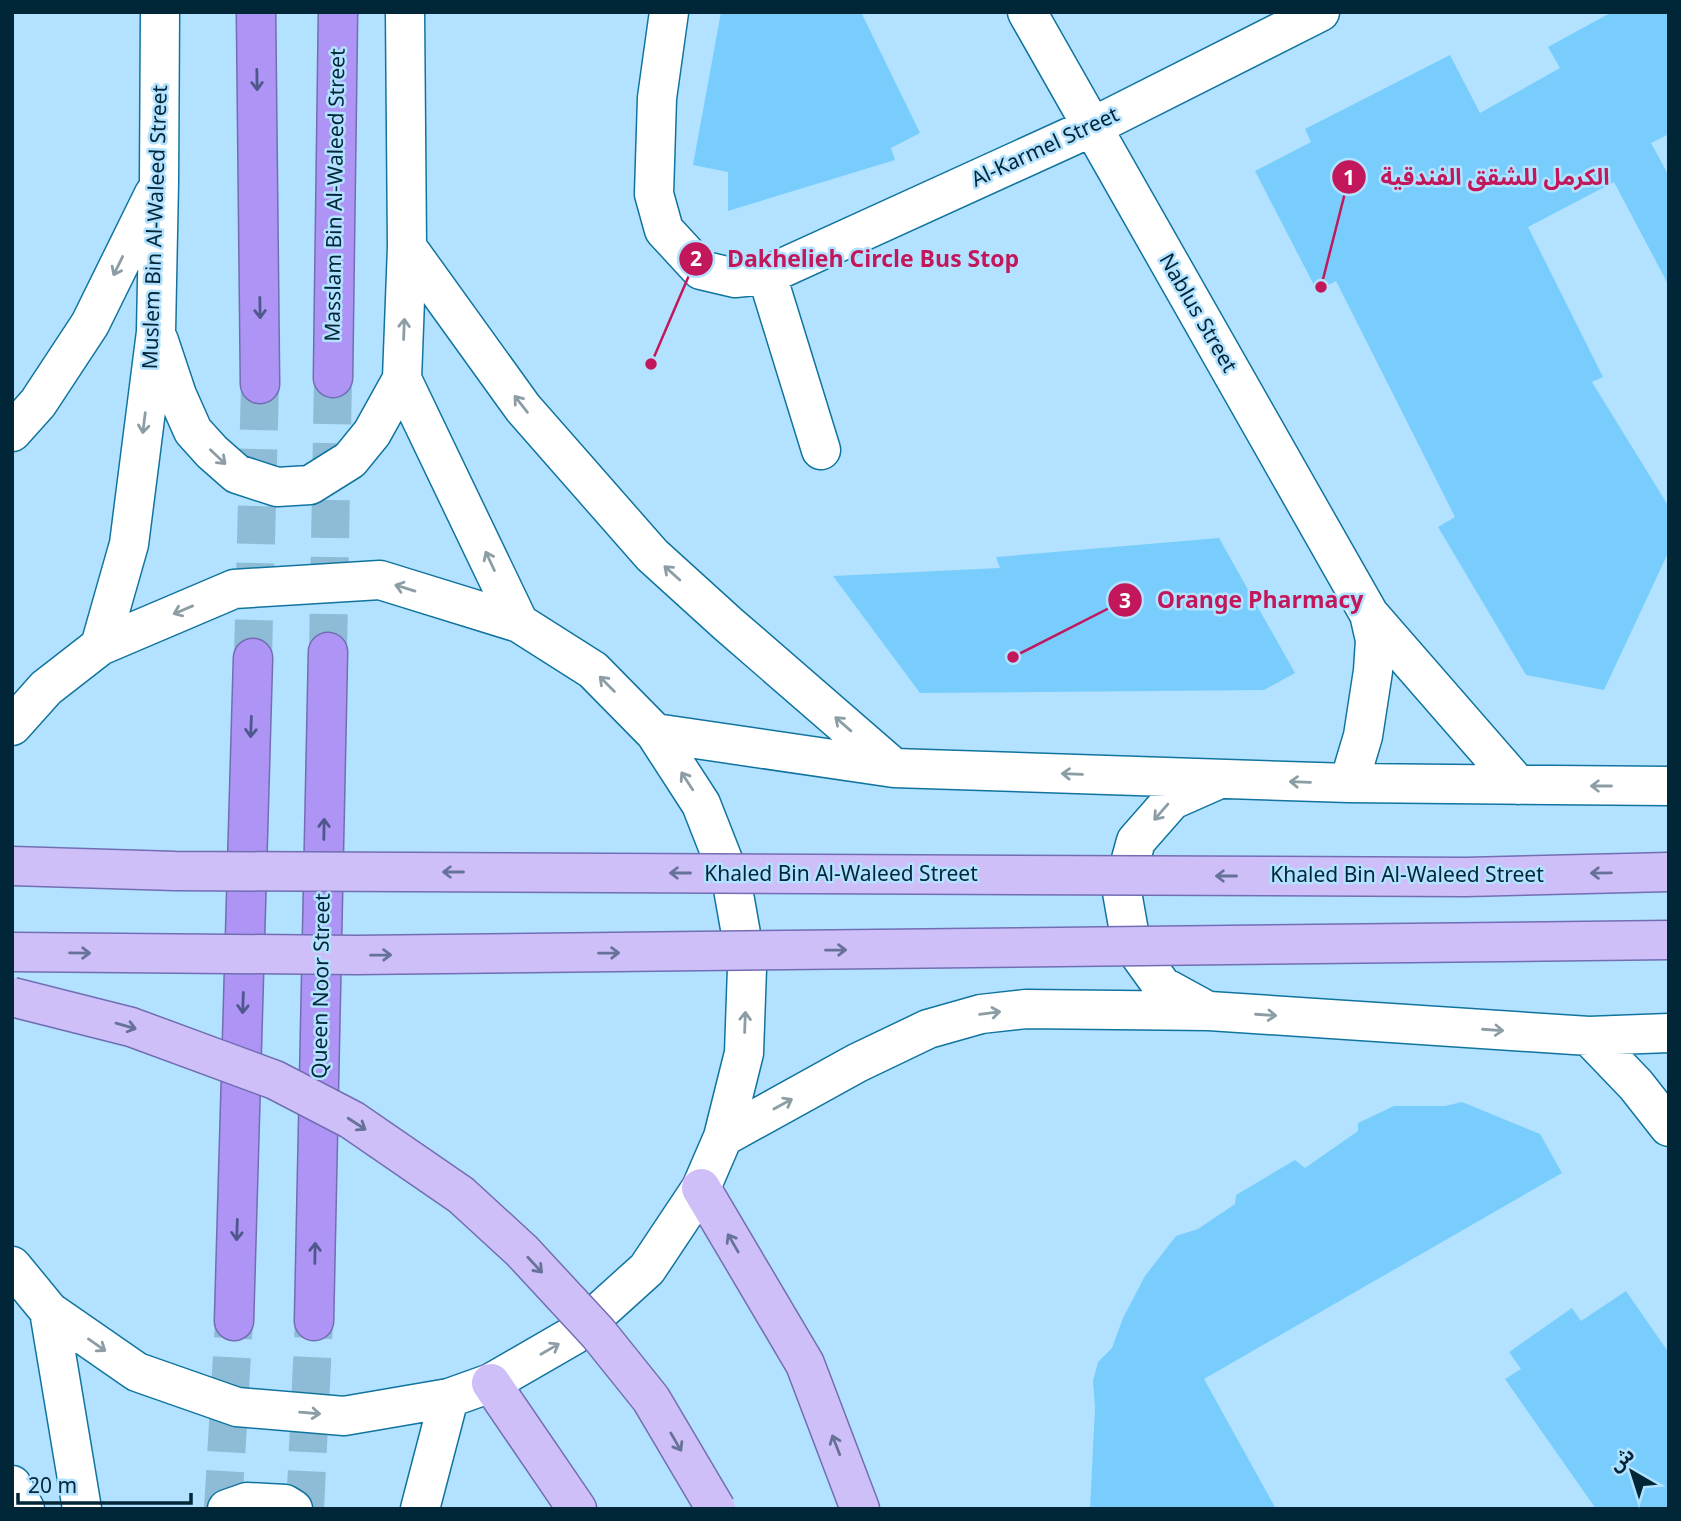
<svg xmlns="http://www.w3.org/2000/svg" width="1681" height="1521" font-family="Georgia,'Noto Sans Arabic',serif">
<style>
.building{fill:#79cdfd}
.lines{fill:none;stroke-linecap:round;stroke-linejoin:round}
.highway-tunnel{stroke:#8ebcd7;stroke-width:38;stroke-dasharray:38 19;stroke-linecap:butt}
.minor-casing{stroke:#11749f;stroke-width:41}
.major-casing{stroke:#716eb3;stroke-width:41}
.highway-casing{stroke:#716eb3;stroke-width:41}
.minor{stroke:#fff;stroke-width:38}
.major{stroke:#cebff9;stroke-width:38}
.highway{stroke:#ae95f5;stroke-width:38}
.major-bridge-casing{stroke:#716eb3;stroke-width:41;stroke-linecap:butt}
.major-bridge{stroke:#cebff9;stroke-width:38}
.oneway{stroke:#4e588d}
.oneway2{stroke:#8c9da5}
.oneway3{stroke:#677298}
.labels{text-anchor:middle;stroke-width:5;stroke-linejoin:round;paint-order:stroke}
.street-label{font-size:21px;fill:#002638;stroke:#b2e2ff}
.leader{fill:none;stroke:#c2185b;stroke-width:2.5}
.callout-dot{fill:#c2185b;stroke:#b2e2ff;stroke-width:2.5}
.mark-label{font-size:21px;text-anchor:middle;font-weight:bold;fill:#fff}
.callout-label{font-size:23px;text-anchor:middle;font-weight:bold;fill:#c2185b;stroke:#b2e2ff;stroke-width:5;stroke-linejoin:round;paint-order:stroke}
</style>
<rect width="100%" height="100%" fill="#b2e2ff"/>
<path class="building" d="M721,12H861L920,133L891,148L895,160L728,211V172L693,165Z
M1612,12H1669V134L1651,143L1669,176V286L1614,182L1528,227L1603,377L1592,382L1669,507V551L1604,690L1526,675L1438,527L1455,517L1336,281L1317,291L1255,171L1311,142L1305,129L1450,55L1480,113L1560,68L1548,47Z
M1219,538L1295,673L1264,690L920,693L833,576L1000,568L996,557Z
M1462,1102L1540,1134L1562,1173L1204,1379L1276,1509H1090L1095,1408L1093,1381L1098,1362L1112,1348L1123,1318L1145,1276L1176,1236L1198,1229L1235,1204L1236,1195L1295,1160L1305,1168L1358,1131V1123L1394,1106H1445Z
M1626,1291L1669,1353V1509H1596L1505,1379L1521,1369L1509,1352L1572,1308L1581,1321Z"/>
<g class="lines">
<path class="highway-tunnel" d="M328,652L333,378
M253,658L260,384
M223,1509L234,1321
M305,1509L314,1321"/>
<defs>
<path id="minor" d="M405,12L407,247L402,379L519,623
M669,12L657,98L654,194L664,230L701,270L735,278L767,275L1092,127L1320,12
M1027,12L1369,614L1518,785
M407,247L523,408L652,555L728,624L894,768
M767,275L821,450
M159,341L177,395L193,431L212,452L237,474L277,487L310,485L350,460L372,433L402,379
M12,432L38,403L90,324L154,194
M100,646L129,544L156,332L159,182L160,12
M12,726L46,688L100,646L234,589L380,580L519,623L593,670L655,733L701,804L732,883L747,968L744,1053L723,1137L701,1188L647,1269L574,1335L491,1383L449,1398L344,1416L237,1407L137,1372L49,1311L12,1266
M655,733L894,768L1349,783L1669,786
M1349,783L1363,736L1373,671L1375,640L1369,614
M1204,1009L1162,986L1131,943L1122,892L1136,841L1172,800L1215,781
M1589,1036L1636,1085L1669,1127
M723,1137L857,1063L928,1029L981,1014L1026,1009L1209,1011L1589,1036L1669,1033
M49,1311L82,1509
M12,1485L25,1509
M227,1509L247,1502L285,1504L293,1509
M420,1509L449,1398"/>
<path id="major" d="M701,1188L805,1364L860,1509
M491,1383L577,1509"/>
<path id="highway" d="M256,12L260,384
M333,378L338,12
M234,1321L253,658
M314,1321L328,652"/>
</defs>
<use href="#minor" class="minor-casing"/>
<use href="#major" class="major-casing"/>
<use href="#highway" class="highway-casing"/>
<use href="#minor" class="minor"/>
<use href="#major" class="major"/>
<use href="#highway" class="highway"/>
<defs>
<path id="major-bridge" d="M12,866L175,871L1466,877L1669,872
M12,952L356,955L1669,940
M12,997L131,1027L275,1080L352,1120L461,1195L522,1251L598,1333L651,1399L716,1509"/>
</defs>
<use href="#major-bridge" class="major-bridge-casing"/>
<use href="#major-bridge" class="major-bridge"/>
</g>
<defs><path id="oneway-shaft" d="M-6 0H5M1.5-3L5.5 0L1.5 3" fill="none" stroke-width="1.6" stroke-linecap="round" stroke-linejoin="round" transform="scale(1.75)"/></defs>
<g class="oneway">
<use href="#oneway-shaft" transform="translate(257 80) rotate(89)"/>
<use href="#oneway-shaft" transform="translate(260 308) rotate(89)"/>
<use href="#oneway-shaft" transform="translate(251 727) rotate(92)"/>
<use href="#oneway-shaft" transform="translate(324 829) rotate(-89)"/>
<use href="#oneway-shaft" transform="translate(243 1003) rotate(92)"/>
<use href="#oneway-shaft" transform="translate(237 1230) rotate(92)"/>
<use href="#oneway-shaft" transform="translate(315 1253) rotate(-89)"/>
</g>
<g class="oneway2">
<use href="#oneway-shaft" transform="translate(118 266) rotate(116)"/>
<use href="#oneway-shaft" transform="translate(404 329) rotate(-88)"/>
<use href="#oneway-shaft" transform="translate(521 404) rotate(-128)"/>
<use href="#oneway-shaft" transform="translate(144 423) rotate(97)"/>
<use href="#oneway-shaft" transform="translate(218 457) rotate(43)"/>
<use href="#oneway-shaft" transform="translate(490 561) rotate(-115)"/>
<use href="#oneway-shaft" transform="translate(672 573) rotate(-138)"/>
<use href="#oneway-shaft" transform="translate(405 588) rotate(-163)"/>
<use href="#oneway-shaft" transform="translate(183 610) rotate(157)"/>
<use href="#oneway-shaft" transform="translate(607 684) rotate(-135)"/>
<use href="#oneway-shaft" transform="translate(843 724) rotate(-139)"/>
<use href="#oneway-shaft" transform="translate(1072 774) rotate(-178)"/>
<use href="#oneway-shaft" transform="translate(687 781) rotate(-123)"/>
<use href="#oneway-shaft" transform="translate(1300 782) rotate(-178)"/>
<use href="#oneway-shaft" transform="translate(1601 786) rotate(-180)"/>
<use href="#oneway-shaft" transform="translate(1161 812) rotate(131)"/>
<use href="#oneway-shaft" transform="translate(990 1013) rotate(-7)"/>
<use href="#oneway-shaft" transform="translate(1266 1015) rotate(4)"/>
<use href="#oneway-shaft" transform="translate(745 1022) rotate(-88)"/>
<use href="#oneway-shaft" transform="translate(1493 1030) rotate(4)"/>
<use href="#oneway-shaft" transform="translate(783 1104) rotate(-29)"/>
<use href="#oneway-shaft" transform="translate(97 1345) rotate(35)"/>
<use href="#oneway-shaft" transform="translate(550 1349) rotate(-30)"/>
<use href="#oneway-shaft" transform="translate(310 1413) rotate(5)"/>
</g>
<g class="oneway3">
<use href="#oneway-shaft" transform="translate(453 872) rotate(-180)"/>
<use href="#oneway-shaft" transform="translate(680 873) rotate(-180)"/>
<use href="#oneway-shaft" transform="translate(1601 873) rotate(179)"/>
<use href="#oneway-shaft" transform="translate(1226 876) rotate(-180)"/>
<use href="#oneway-shaft" transform="translate(836 950) rotate(-1)"/>
<use href="#oneway-shaft" transform="translate(80 953) rotate(1)"/>
<use href="#oneway-shaft" transform="translate(609 953) rotate(-1)"/>
<use href="#oneway-shaft" transform="translate(381 955) rotate(-1)"/>
<use href="#oneway-shaft" transform="translate(126 1026) rotate(16)"/>
<use href="#oneway-shaft" transform="translate(357 1124) rotate(33)"/>
<use href="#oneway-shaft" transform="translate(733 1243) rotate(-120)"/>
<use href="#oneway-shaft" transform="translate(535 1265) rotate(47)"/>
<use href="#oneway-shaft" transform="translate(676 1442) rotate(60)"/>
<use href="#oneway-shaft" transform="translate(836 1445) rotate(-111)"/>
</g>
<g class="labels">
<g class="street-label">
<text transform="translate(1045 147) rotate(-25)" y="7">Al-Karmel Street</text>
<text transform="translate(335 195) rotate(-89)" y="7">Masslam Bin Al-Waleed Street</text>
<text transform="translate(155 227) rotate(-88)" y="7">Muslem Bin Al-Waleed Street</text>
<text transform="translate(1198 313) rotate(60)" y="7">Nablus Street</text>
<text x="841" y="881">Khaled Bin Al-Waleed Street</text>
<text x="1407" y="882">Khaled Bin Al-Waleed Street</text>
<text transform="translate(321 986) rotate(-89)" y="7">Queen Noor Street</text>
</g>
</g>
<path class="leader" d="M1321 287L1349 177M651 364L696 259M1013 657L1125 600"/>
<g class="callout-dot">
<circle cx="1321" cy="287" r="7"/>
<circle cx="651" cy="364" r="7"/>
<circle cx="1013" cy="657" r="7"/>
<circle cx="1349" cy="177" r="18"/>
<circle cx="696" cy="259" r="18"/>
<circle cx="1125" cy="600" r="18"/>
</g>
<g class="mark-label">
<text x="1349" y="185">1</text>
<text x="696" y="266">2</text>
<text x="1125" y="608">3</text>
</g>
<g class="callout-label">
<text x="1495" y="185">الكرمل للشقق الفندقية</text>
<text x="873" y="267">Dakhelieh Circle Bus Stop</text>
<text x="1260" y="608">Orange Pharmacy</text>
</g>
<rect width="1681" height="1521" fill="none" stroke="#002638" stroke-width="28"/>
<g transform="translate(1632 1472) rotate(321)" stroke="#b2e2ff" stroke-width="5" paint-order="stroke">
<path d="M0-5L12 26L0 18L-12 26Z" fill="#002638"/>
<text y="-10" font-size="19" font-weight="bold" text-anchor="middle" fill="#002638">ش</text>
</g>
<path d="M18 1493v10h173v-10" fill="none" stroke="#002638" stroke-width="3.5"/>
<text x="28" y="1493" font-size="21" fill="#002638" stroke="#b2e2ff" stroke-width="5" paint-order="stroke">20 m</text>
</svg>
